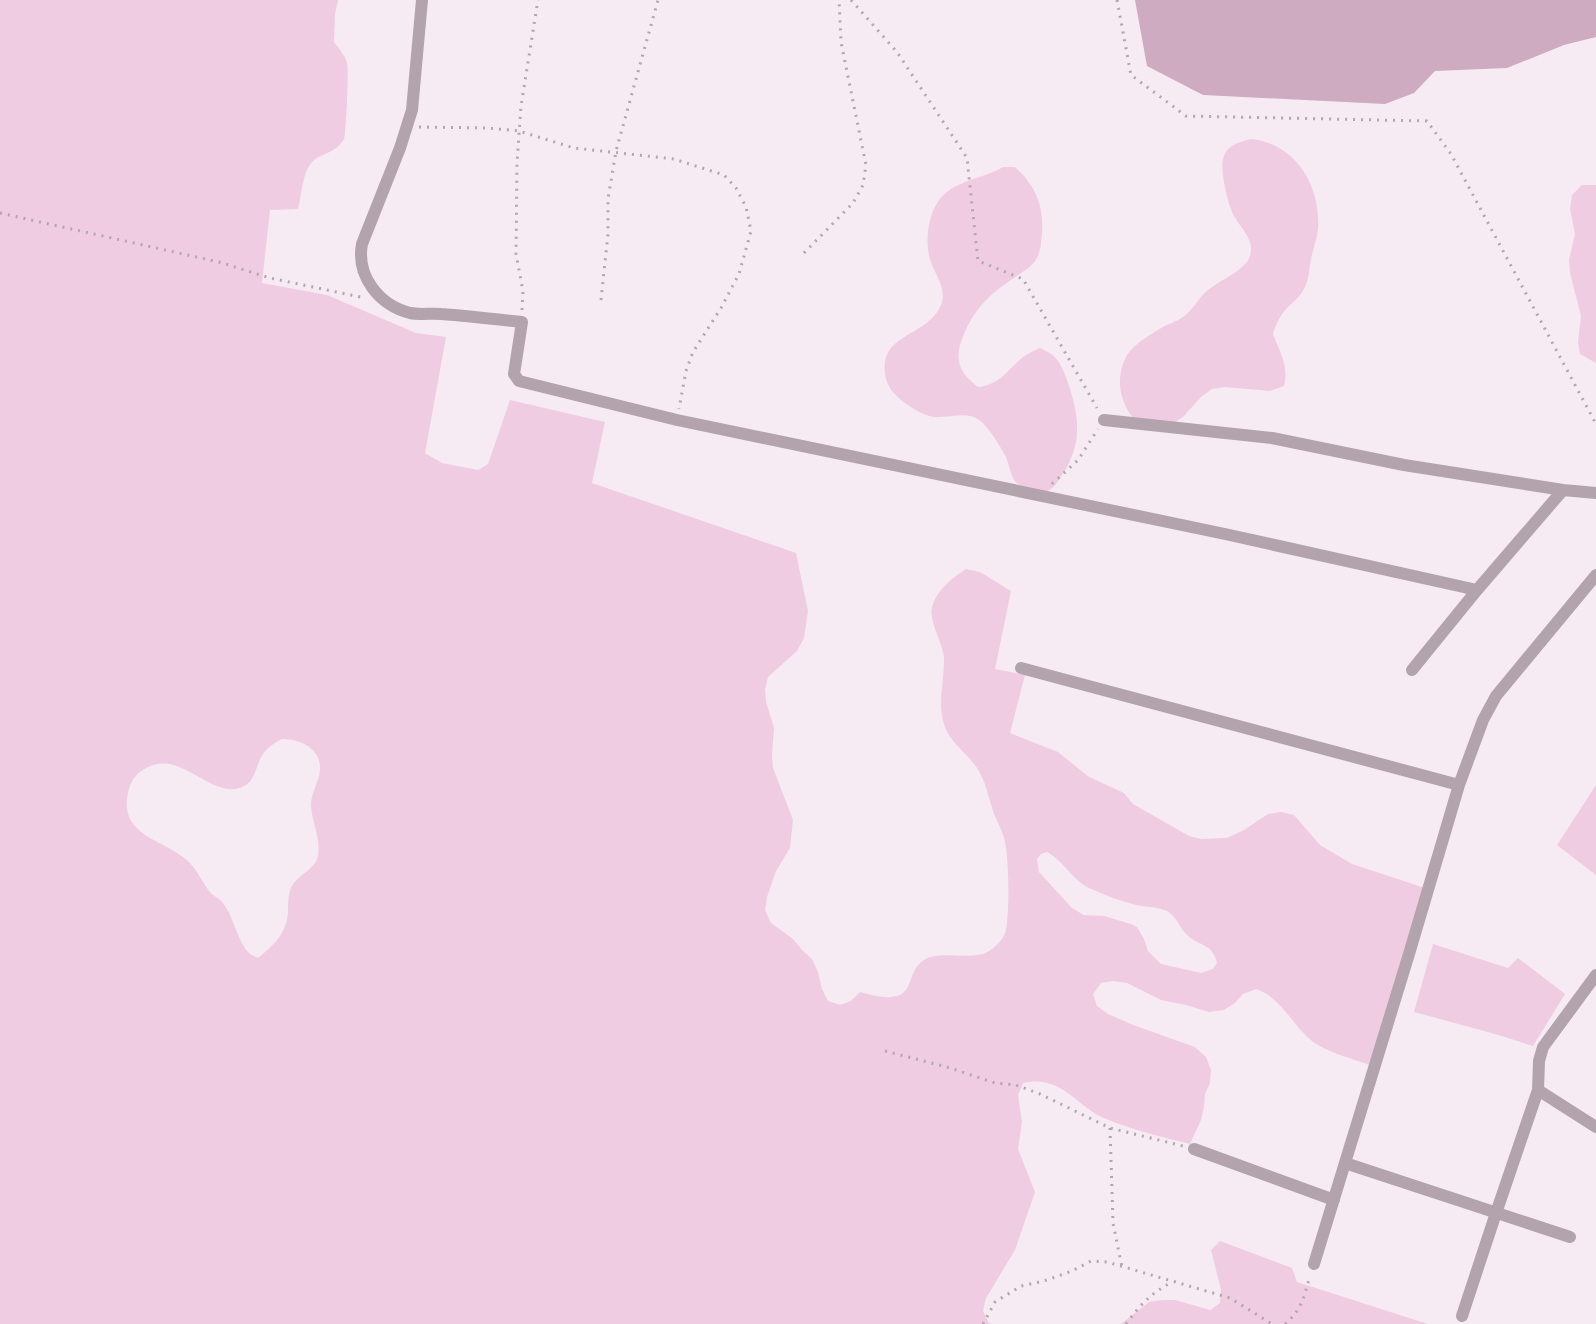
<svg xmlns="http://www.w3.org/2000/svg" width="1596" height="1324" font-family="Overpass,sans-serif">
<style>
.green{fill:#f0cce3;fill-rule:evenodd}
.water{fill:#cfabc2}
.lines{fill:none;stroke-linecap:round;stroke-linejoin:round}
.path{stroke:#afa7ac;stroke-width:3;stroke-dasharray:2 6;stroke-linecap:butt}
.street{stroke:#b3a3ad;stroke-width:12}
</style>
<rect width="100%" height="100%" fill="#f6ebf2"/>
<path class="green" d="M0,0H338L335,14L334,42C339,49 345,55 347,63C349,70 346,134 344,139C335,154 323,152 313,161C302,172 302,194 298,209L270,210L262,283L327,295L416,333L446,337L425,453L442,463L478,470L488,464L510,400L605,422L592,483L796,553L808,611L804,638L797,651L768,677L765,689L766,702L774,728L772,755L773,768L793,820L790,848L776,871L767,897L765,910L771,923L793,939L802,950L812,959L818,972L822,989L828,1001L840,1005L851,1001L860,992C931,1013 894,964 935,956C951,953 976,960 989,951C995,947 1002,941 1005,933C1010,918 1009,858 1005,842C1003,832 998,823 994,814C989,800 987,786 980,773C972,758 958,749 949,735C934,711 945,683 944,657C942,640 927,620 933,604C938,589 953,577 966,569L980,572L1011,591L995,669L1025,675L1010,733L1058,752L1089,777L1124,793L1133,804L1189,836L1201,839L1227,838L1244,830L1268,814L1281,812L1294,815L1320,845L1352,864L1425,888L1372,1066C1356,1060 1324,1051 1312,1041C1291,1024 1282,998 1256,989L1243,994L1235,1003L1224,1010L1209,1012L1186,1005L1161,1000L1127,983L1113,981L1101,983L1093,994L1097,1006L1108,1014L1133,1025L1195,1047L1206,1057L1211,1070L1210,1083L1205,1094L1204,1107L1201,1120L1190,1144C1162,1137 1133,1130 1106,1119C1075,1106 1062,1074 1023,1083L1018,1095L1022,1122L1018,1149L1035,1192L1015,1250L986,1298L983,1311L989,1323L992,1324H0ZM282,739C303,739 325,751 319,776C316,786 311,795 311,806C312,822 321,839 318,855C316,870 297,874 291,888C288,895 288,905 288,913C286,934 274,945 258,958C255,956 250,955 248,952C238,942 233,915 223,903C219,898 213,896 209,891C202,881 197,870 188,861C162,838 116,836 129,789C131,781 136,774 143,770C178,746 209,798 240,788C256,783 255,766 263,754C268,747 274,743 282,739ZM1047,852C1064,861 1071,879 1089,888C1104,895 1121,901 1136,905C1146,907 1158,907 1167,911C1177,917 1179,927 1187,935C1199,947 1212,942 1217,963L1213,969L1201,973L1161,964L1148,951L1144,939L1137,927L1131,924L1104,916L1084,915L1072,908L1039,872L1037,859L1041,854Z
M1252,139C1296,144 1321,186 1318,229C1317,239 1313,249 1311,259C1309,269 1309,280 1304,289C1300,297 1294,301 1288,307C1280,315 1276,324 1273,334C1280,353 1289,365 1284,386L1270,391L1225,387L1212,389L1201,397L1183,417L1171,424L1133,418C1119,400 1115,376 1127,355C1134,344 1150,335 1161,328C1168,324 1176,322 1183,317C1193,310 1198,298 1208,290C1219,281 1233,276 1243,266C1248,262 1251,256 1251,250C1252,236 1237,224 1232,212C1227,200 1225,188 1223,176C1220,151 1228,144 1252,139Z
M1003,167H1015C1036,186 1044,206 1042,234C1041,241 1041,251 1037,258C1031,269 1017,275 1008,282C984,298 968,318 960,345C955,365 963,375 978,387C1001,384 1006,371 1022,358C1027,354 1033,351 1040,348C1043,350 1047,351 1051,354C1061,361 1065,374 1069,386C1080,419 1082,445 1062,475C1056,485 1052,490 1040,495C1031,492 1020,488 1014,480C1010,473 1009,464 1006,457C1000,446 991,431 982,422C968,410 951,418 935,417C923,417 896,399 890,388C883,377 882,359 891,348C905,332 932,327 941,305C947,291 937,277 932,265C924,246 927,217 939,200C954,180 983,179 1003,167Z
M1582,185H1596V363L1580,354L1578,342L1581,316L1570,273L1569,260L1575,234L1570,209L1572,195Z
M1596,785V875L1557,845Z
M1433,944L1508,968L1518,958L1565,994L1533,1046L1495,1034L1414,1012Z
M1220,1241L1292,1268L1297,1282L1428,1324H1121L1149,1302L1163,1300H1175L1210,1310L1220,1303L1221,1290L1211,1250Z"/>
<path class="water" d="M1135,0H1596V37L1564,45L1507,68L1435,71L1414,93L1385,104L1203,95L1147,66Z"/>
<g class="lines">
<path class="path" d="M851,0L897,52L967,158L978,261L1023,279L1097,408
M1117,0L1131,75L1186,116L1427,121L1451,154L1596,424
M419,127L487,128L519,131L574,148L674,159L724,175L736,188L746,207L751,231L739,274L721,308L693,352L686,371L679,409
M0,213L219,262L270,278L365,298
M804,253L853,203L863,185L866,165L841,42L839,0
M601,300L608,234V199L616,151L658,0
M522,310L523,291L516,254L517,163L521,106L538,0
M1052,484L1078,460L1098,429
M885,1051L947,1067L995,1083L1016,1085L1040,1094L1110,1128L1183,1146
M1110,1128L1113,1223L1122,1267
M983,1324L995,1302L1021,1286L1044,1281L1072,1271L1091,1261L1107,1262L1230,1298L1272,1324
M1126,1324C1141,1304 1150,1294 1172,1282
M1285,1324C1302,1310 1304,1296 1310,1276"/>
<path class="street" d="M422,0L412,110L400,148L362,244C356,276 379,305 410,313C420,315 431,313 441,314C468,316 495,319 522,322L514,374L519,381L677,420L1225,534L1477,590
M1104,420L1272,438L1404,465L1563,490L1596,493
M1021,668L1459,785
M1412,670L1477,590L1563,490
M1538,1090L1596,1127
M1194,1149L1334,1200
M1345,1163L1570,1237
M1314,1264L1409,954L1459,785L1483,720L1496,696L1596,575
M1462,1316L1496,1213L1538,1090L1539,1061L1543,1047L1596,975"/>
</g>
</svg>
